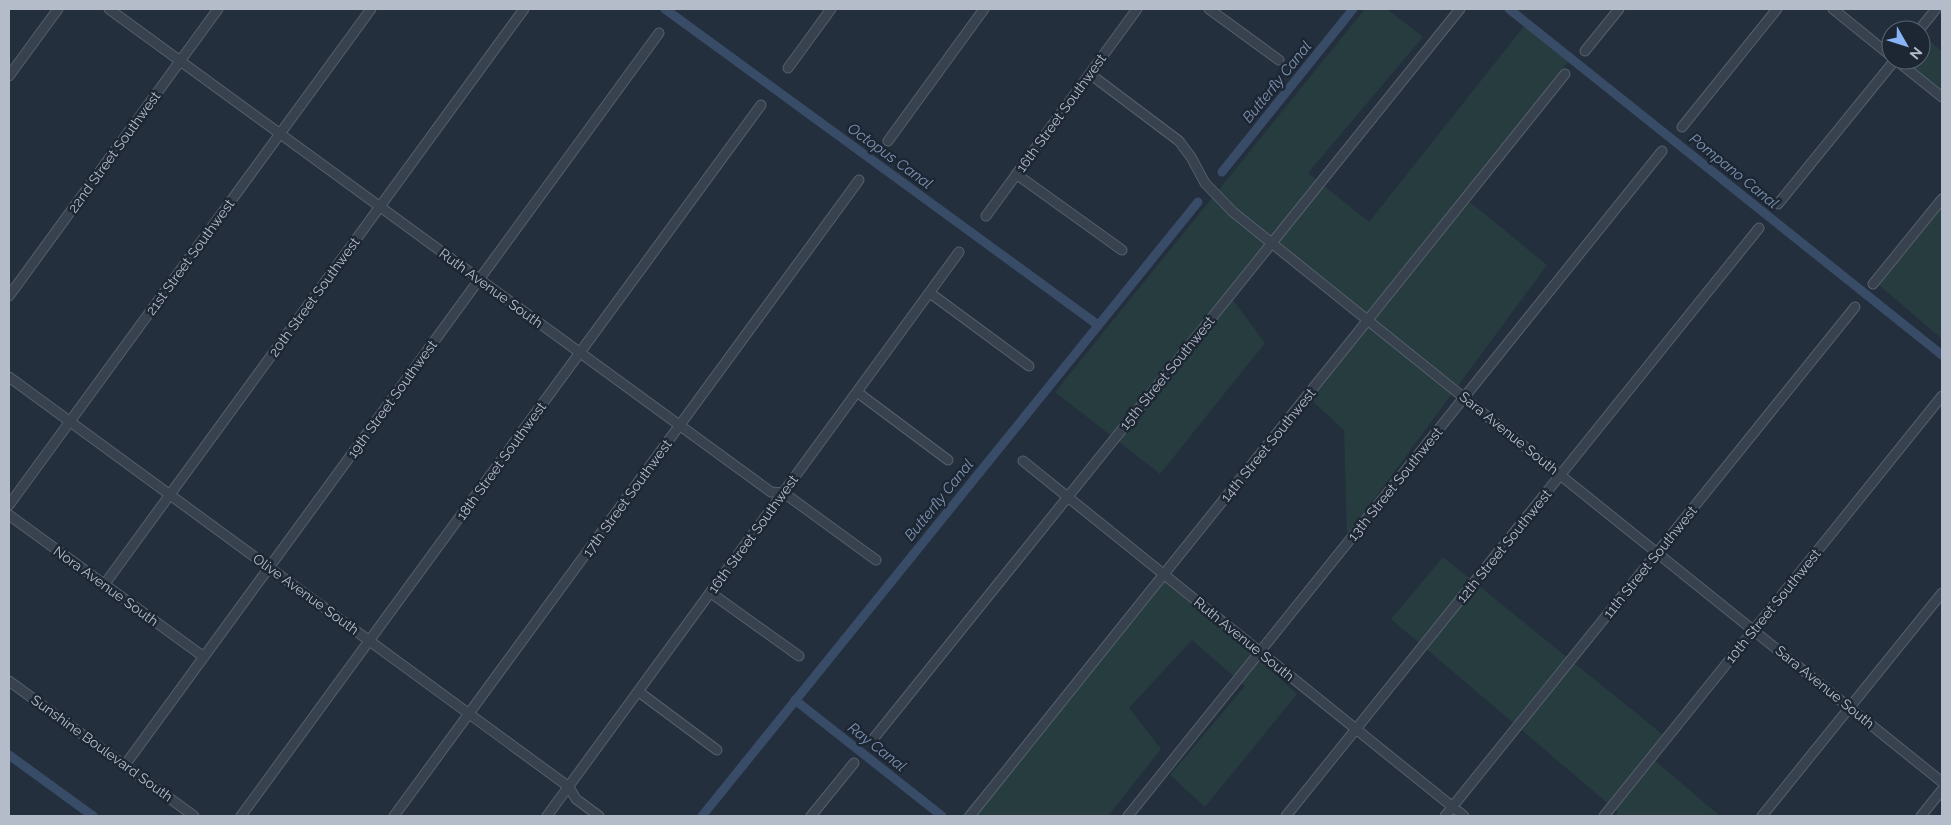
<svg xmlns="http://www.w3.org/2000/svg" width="1951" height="825" font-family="Raleway,sans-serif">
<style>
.green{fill:#263c3f}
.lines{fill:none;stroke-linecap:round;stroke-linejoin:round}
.canal{stroke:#394c67;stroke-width:9}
.minor-casing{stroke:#565f6c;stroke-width:11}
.minor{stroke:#38414e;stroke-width:9}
.labels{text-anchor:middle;stroke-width:5;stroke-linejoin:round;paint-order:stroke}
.street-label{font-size:14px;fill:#b4bcc9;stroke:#1d2633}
.water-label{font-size:15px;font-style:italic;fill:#7c92b1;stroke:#1d2633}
</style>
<rect width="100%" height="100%" fill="#242f3e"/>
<path class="green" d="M1365,9H1387L1423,37L1308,173L1369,222L1529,20L1573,55L1465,198L1547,265L1347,536L1344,430L1309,398L1367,325L1267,245L1227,292L1265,343L1160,474L1055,392Z
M1921,34L1942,51V97L1897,60H1921Z
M1942,196V339L1872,279Z
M1443,557L1667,738L1652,758L1720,816H1615L1618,812L1391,619Z
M1168,577L1297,694L1205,807L1170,775L1245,686L1192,640L1129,708L1161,749L1108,816H961Z"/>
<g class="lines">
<path class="canal" d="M665,9L1098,325
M1509,9L1942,355
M1222,172L1353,9
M795,700L942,816
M9,755L93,816
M702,816L1198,202"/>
<defs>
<path id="minor" d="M109,9L771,492L784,493L876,560
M1209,9L1279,60
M1833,9L1891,56
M1919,30L1936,9
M1585,51L1619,9
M1896,60L1942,97
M788,68L831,9
M1090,74L1179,141L1191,157L1205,183L1233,212L1942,782
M9,76L58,9
M1682,127L1777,9
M888,141L984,9
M1016,174L1122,250
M1778,204L1895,60
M986,216L1137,9
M1873,284L1942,199
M930,293L1029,366
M9,296L218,9
M9,377L569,787L576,799L599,816
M857,392L948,460
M1023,461L1464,816
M9,505L371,9
M9,515L204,657
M104,585L524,9
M711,593L799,656
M9,681L194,816
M639,692L717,750
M874,738L1460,9
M125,765L659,33
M241,816L761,105
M394,816L859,180
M547,816L959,252
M811,816L854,763
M970,816L1565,74
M1128,816L1662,151
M1286,816L1759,228
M1445,816L1855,307
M1604,816L1942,396
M1762,816L1942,593
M1921,816L1942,790"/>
</defs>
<use href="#minor" class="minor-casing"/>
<use href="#minor" class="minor"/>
</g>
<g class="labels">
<g class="street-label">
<text transform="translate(1061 113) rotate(-54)" y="5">16th Street Southwest</text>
<text transform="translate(114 152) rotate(-54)" y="5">22nd Street Southwest</text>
<text transform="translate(190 257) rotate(-54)" y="5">21st Street Southwest</text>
<text transform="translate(491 288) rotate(36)" y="5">Ruth Avenue South</text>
<text transform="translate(314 297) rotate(-54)" y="5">20th Street Southwest</text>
<text transform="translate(1167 373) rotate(-51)" y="5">15th Street Southwest</text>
<text transform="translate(392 399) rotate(-54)" y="5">19th Street Southwest</text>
<text transform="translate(1509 433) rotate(39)" y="5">Sara Avenue South</text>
<text transform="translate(1268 445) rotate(-51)" y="5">14th Street Southwest</text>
<text transform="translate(501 461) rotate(-54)" y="5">18th Street Southwest</text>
<text transform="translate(1395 484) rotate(-51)" y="5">13th Street Southwest</text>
<text transform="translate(627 498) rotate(-54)" y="5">17th Street Southwest</text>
<text transform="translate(753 534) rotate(-54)" y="5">16th Street Southwest</text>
<text transform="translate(1504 546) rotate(-51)" y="5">12th Street Southwest</text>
<text transform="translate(1650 562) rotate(-51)" y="5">11th Street Southwest</text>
<text transform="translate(106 586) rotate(36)" y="5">Nora Avenue South</text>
<text transform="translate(306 594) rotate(36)" y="5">Olive Avenue South</text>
<text transform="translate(1773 606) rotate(-51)" y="5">10th Street Southwest</text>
<text transform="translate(1244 639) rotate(39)" y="5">Ruth Avenue South</text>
<text transform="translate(1825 687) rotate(39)" y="5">Sara Avenue South</text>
<text transform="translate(102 748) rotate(36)" y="5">Sunshine Boulevard South</text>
</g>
<g class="water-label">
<text transform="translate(1277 82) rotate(-51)" y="5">Butterfly Canal</text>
<text transform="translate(890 156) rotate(36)" y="5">Octopus Canal</text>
<text transform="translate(1734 171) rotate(39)" y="5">Pompano Canal</text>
<text transform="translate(939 500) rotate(-51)" y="5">Butterfly Canal</text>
<text transform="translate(877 747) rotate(38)" y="5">Ray Canal</text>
</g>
</g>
<rect width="1951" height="825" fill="none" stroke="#b4bcc9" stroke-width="20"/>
<g transform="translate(1906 45) rotate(129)"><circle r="24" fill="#1d2633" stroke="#59626f"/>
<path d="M0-4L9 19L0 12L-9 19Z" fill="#8ab4f8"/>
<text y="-8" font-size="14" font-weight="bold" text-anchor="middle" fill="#b4bcc9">N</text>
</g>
</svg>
